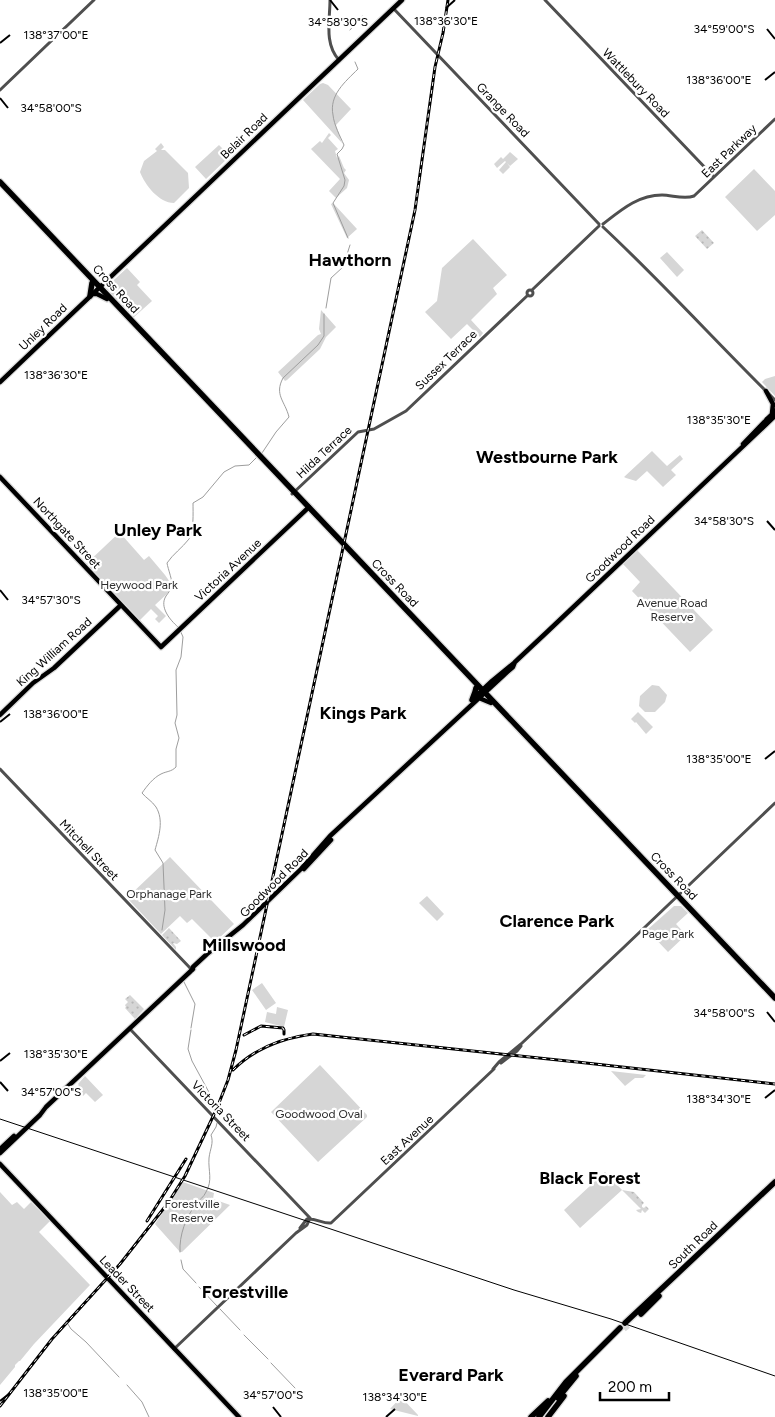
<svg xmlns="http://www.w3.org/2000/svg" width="775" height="1417" font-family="Figtree,sans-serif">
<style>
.grass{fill:url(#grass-dots)}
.park{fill:#d6d6d6}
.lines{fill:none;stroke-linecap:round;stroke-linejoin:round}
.stream{stroke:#9d9d9d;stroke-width:1}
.highway-tunnel{stroke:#d9d9d9;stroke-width:5.5;stroke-dasharray:5.5 3;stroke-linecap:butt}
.major-casing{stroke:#dbdbdb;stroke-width:7}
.highway-casing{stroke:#dbdbdb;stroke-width:8}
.minor{stroke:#4f4f4f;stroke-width:3}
.major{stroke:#000;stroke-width:4.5}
.highway{stroke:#000;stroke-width:5.5}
.tram{stroke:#000;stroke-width:1}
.rail-casing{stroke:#000;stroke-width:3}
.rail{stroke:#fff;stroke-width:1;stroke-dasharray:4;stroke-linecap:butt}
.ticks{fill:none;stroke:#000;stroke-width:2}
.labels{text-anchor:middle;stroke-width:4.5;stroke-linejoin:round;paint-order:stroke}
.street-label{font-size:12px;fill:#000;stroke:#fff}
.park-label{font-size:12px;fill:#2d2d2d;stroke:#fff}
.district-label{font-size:18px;font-weight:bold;fill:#000;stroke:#fff}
.ticks-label{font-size:12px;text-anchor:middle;fill:#000;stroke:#fff;stroke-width:4.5;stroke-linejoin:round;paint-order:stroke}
</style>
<defs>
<pattern id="grass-dots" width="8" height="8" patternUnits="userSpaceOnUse" patternTransform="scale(1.25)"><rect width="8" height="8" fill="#d6d6d6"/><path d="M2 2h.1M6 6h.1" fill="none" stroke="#b6b6b6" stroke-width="1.8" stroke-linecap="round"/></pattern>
</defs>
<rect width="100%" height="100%" fill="#fff"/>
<path class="grass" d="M702,230L714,243L707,249L695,236Z
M169,928L181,941L177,944L173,943L176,947V950L162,935Z
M130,995L144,1009L135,1019L125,1008L126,1007L125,1005L128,1002L125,999Z
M622,1190L634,1192L644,1203L642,1205V1207L644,1208L646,1206L649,1209L645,1213L642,1210L641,1213L638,1212L636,1210L641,1209Z"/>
<path class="park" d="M323,83L328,85L351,109L336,125L342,143L303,100L320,84Z
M329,133L331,135L328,138L338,149L335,151L337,158L339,156L344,168L346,170L344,173L349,180L347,188L336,198L329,191L340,179L311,149L320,141L322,143Z
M161,143L164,147L161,150H165L188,173L189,188L174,203C159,203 145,185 140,172L144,161L157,151L155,149Z
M219,145L230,156L206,179L195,167Z
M510,152L518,159L510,166L507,163L510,167L503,174L499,170L506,162L505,161L497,168L494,164L501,157L503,159Z
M754,169L775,191V215L757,231L725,197Z
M333,203L357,229L347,238L331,204Z
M473,239L507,275L493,288L497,294L471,320L483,333L480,337L467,324L451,339L425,312L437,301L442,268Z
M667,252L684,270L677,277L660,258Z
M127,268L140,282L137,285L152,301L133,318L105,288Z
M321,310L336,327L326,337L320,349L287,380L285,381L278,372L318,335L321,334L319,329Z
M775,376V396L762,382L765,379Z
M652,451L667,466L680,455L683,459L671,470L676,475L663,487L647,471L636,481L626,478L624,477Z
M121,531L122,532L121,534L144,560L149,556L165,575L172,585L169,592L155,605L166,616L159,623L155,619L158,616L151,609L139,621L86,564Z
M637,550L713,630L690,652L632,591L640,582L623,564Z
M652,685L659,686L667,695L665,702L655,712H645L639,706L640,696Z
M638,712L653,727L646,734L636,722L635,723L631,719Z
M170,857L234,924L215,942L192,919L187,923L180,916L161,934L128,899L129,896Z
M427,896L444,914L437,921L419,903Z
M674,906H681L688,913L676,924L686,935L668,952L647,930Z
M262,983L276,1003L266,1010L252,990Z
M277,1007L288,1010L284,1027L265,1022L267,1012L276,1014Z
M320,1065L367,1115V1117L318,1162L271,1112Z
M611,1071L646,1075L643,1078H635L625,1086Z
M85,1076L103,1095L95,1102L86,1093L83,1096L76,1088L79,1085L78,1084Z
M605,1172L622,1190L580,1228L564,1210Z
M183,1182L214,1193L213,1199L230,1205L182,1252H180L155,1224Z
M0,1192L12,1205L17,1202L24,1209L31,1202L50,1221L39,1232L90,1285L34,1344L20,1361H19L15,1365V1367L0,1385Z
M401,1397L418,1415V1416L390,1409Z"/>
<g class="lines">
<path class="stream" d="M350,30L362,16
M348,238L333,203L344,186L345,180L337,154L342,149L344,145C340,136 334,125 333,115C329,95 345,82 358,69L355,62
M326,308L331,278L343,267L350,245
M262,453L276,432L289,417C285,401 274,395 283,378L318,345L324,336V314
M178,627C170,620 159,607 166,596C168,593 171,590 172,586C173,582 168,569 167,563C173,554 182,548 189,539C194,532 193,512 193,503L203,497L224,472L235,466L249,465L257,457
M162,930L165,910L163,863L155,850C159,836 164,820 156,807C152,801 146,798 142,793C147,786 153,778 161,774C167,771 171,772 176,767V749L179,738L175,723L177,715L176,670L181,657L183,637L180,630
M184,982L195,1004L191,1028
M191,1030L188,1049L192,1061L211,1096
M180,1252C179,1235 186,1217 196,1204C199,1200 204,1197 206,1192C213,1180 208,1171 209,1158C210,1149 214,1143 211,1135L216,1127L217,1123
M181,1260L183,1269L196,1283
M199,1287L217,1306
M220,1309L240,1330
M66,1321L71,1329L86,1342L119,1377
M244,1335L268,1359
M271,1363L295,1388
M127,1385L142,1402L149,1417"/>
<path class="highway-tunnel" d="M624,1329L629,1325"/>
<defs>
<path id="major" d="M92,294H97L107,299
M0,382L402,0
M766,391L773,404L772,413
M743,444L775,411
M0,477L161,647L309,507
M479,698L491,703
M473,699L492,681L514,663
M0,715L33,683L54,668L121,605
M304,869L331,840
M192,970L193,967L207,954L243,925L301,869L330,836L505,674L513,667L515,662L547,632L775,416
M0,1149L14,1136
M0,1153L40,1115L46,1107L193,969
M0,1164L239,1417"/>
<path id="highway" d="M0,182L775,998
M90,296L92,283
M472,700L475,692L476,688
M641,1314L659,1296
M625,1323L775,1182
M558,1398L576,1376
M531,1417L548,1401
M539,1417L566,1382L620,1328
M548,1417L564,1396"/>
</defs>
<use href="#major" class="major-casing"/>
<use href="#highway" class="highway-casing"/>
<path class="minor" d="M330,0C330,20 324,44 339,60
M545,0L714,177
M393,8L599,224
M0,90L94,0
M603,224C621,210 638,195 662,195C672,195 684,200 694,196L775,119
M603,227C662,282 717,343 775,400
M532,290L599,226
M527 293a3 3 0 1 1 6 0a3 3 0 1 1-6 0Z
M292,494L358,432L374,429L406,411L528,295
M0,769L192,970
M130,1029L310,1218
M501,1063L517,1051L521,1046
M493,1069L499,1062L521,1044L622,949L775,803
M307,1219C316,1218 323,1224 331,1223L494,1069
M300,1228L307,1219
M174,1349L296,1233L307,1225L310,1218"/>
<use href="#major" class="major"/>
<use href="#highway" class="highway"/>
<path class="tram" d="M0,1119L514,1290L611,1319L775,1376"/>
<defs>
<path id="rail" d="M244,1035L261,1026L283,1028L284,1030V1034
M233,1070C255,1048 282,1038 313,1034L577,1062L775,1084
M147,1221L186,1159
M0,1406L52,1339L120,1264L168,1203L185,1176L217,1108L228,1080L236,1050L415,210L435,67L443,33L448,0"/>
</defs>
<use href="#rail" class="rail-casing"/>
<use href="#rail" class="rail"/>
</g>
<path class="ticks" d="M330,0L338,10M446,8L455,0M767,29L775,39M0,43L10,35M765,80L775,72M0,98L8,108M0,382L10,374M765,419L775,411M767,521L775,530M0,590L8,600M0,722L10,714M765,759L775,751M767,1012L775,1022M0,1061L10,1053M0,1082L8,1091M765,1098L775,1090M0,1401L10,1393M273,1407L281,1417M386,1417L395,1409"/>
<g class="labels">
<g class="street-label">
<text transform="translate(636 83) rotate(46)" y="4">Wattlebury Road</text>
<text transform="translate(503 110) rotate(46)" y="4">Grange Road</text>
<text transform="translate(244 136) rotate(-44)" y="4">Belair Road</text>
<text transform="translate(729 151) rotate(-44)" y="4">East Parkway</text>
<text transform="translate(116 289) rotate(47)" y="4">Cross Road</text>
<text transform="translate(43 327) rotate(-44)" y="4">Unley Road</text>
<text transform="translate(446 360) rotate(-44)" y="4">Sussex Terrace</text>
<text transform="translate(324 452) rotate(-43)" y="4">Hilda Terrace</text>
<text transform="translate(67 533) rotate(47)" y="4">Northgate Street</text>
<text transform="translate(620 549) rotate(-44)" y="4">Goodwood Road</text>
<text transform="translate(228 570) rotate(-43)" y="4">Victoria Avenue</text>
<text transform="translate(395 583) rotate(46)" y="4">Cross Road</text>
<text transform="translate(54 652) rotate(-42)" y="4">King William Road</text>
<text transform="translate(89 850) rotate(46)" y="4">Mitchell Street</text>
<text transform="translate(674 876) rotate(46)" y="4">Cross Road</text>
<text transform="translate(274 883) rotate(-45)" y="4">Goodwood Road</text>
<text transform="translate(221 1111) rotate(46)" y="4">Victoria Street</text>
<text transform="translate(407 1140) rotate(-43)" y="4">East Avenue</text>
<text transform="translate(693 1245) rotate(-44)" y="4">South Road</text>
<text transform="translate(127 1284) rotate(46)" y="4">Leader Street</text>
</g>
<g class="park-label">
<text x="139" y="589">Heywood Park</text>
<text x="672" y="607">Avenue Road<tspan x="672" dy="14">Reserve</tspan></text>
<text x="169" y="898">Orphanage Park</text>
<text x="668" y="938">Page Park</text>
<text x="319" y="1118">Goodwood Oval</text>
<text x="192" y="1208">Forestville<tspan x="192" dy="14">Reserve</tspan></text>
</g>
<g class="district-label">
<text x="350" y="266">Hawthorn</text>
<text x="547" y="463">Westbourne Park</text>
<text x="158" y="536">Unley Park</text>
<text x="363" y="719">Kings Park</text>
<text x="557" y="927">Clarence Park</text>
<text x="244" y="951">Millswood</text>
<text x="590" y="1184">Black Forest</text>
<text x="245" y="1298">Forestville</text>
<text x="451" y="1381">Everard Park</text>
</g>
</g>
<g class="ticks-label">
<text x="446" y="25">138°36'30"E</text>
<text x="338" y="26">34°58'30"S</text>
<text x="724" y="33">34°59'00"S</text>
<text x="56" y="39">138°37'00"E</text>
<text x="719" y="84">138°36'00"E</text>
<text x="51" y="112">34°58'00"S</text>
<text x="56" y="379">138°36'30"E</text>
<text x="719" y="424">138°35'30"E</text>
<text x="724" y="525">34°58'30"S</text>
<text x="51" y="604">34°57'30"S</text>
<text x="56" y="718">138°36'00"E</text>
<text x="719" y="763">138°35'00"E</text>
<text x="724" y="1017">34°58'00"S</text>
<text x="56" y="1058">138°35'30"E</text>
<text x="51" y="1096">34°57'00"S</text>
<text x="719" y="1103">138°34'30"E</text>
<text x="56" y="1397">138°35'00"E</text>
<text x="273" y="1399">34°57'00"S</text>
<text x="395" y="1401">138°34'30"E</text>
</g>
<path d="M600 1392v8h69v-8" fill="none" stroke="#000000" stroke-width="2.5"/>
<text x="608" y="1392" font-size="15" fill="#000000" stroke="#ffffff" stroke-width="4" paint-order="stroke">200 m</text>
</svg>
